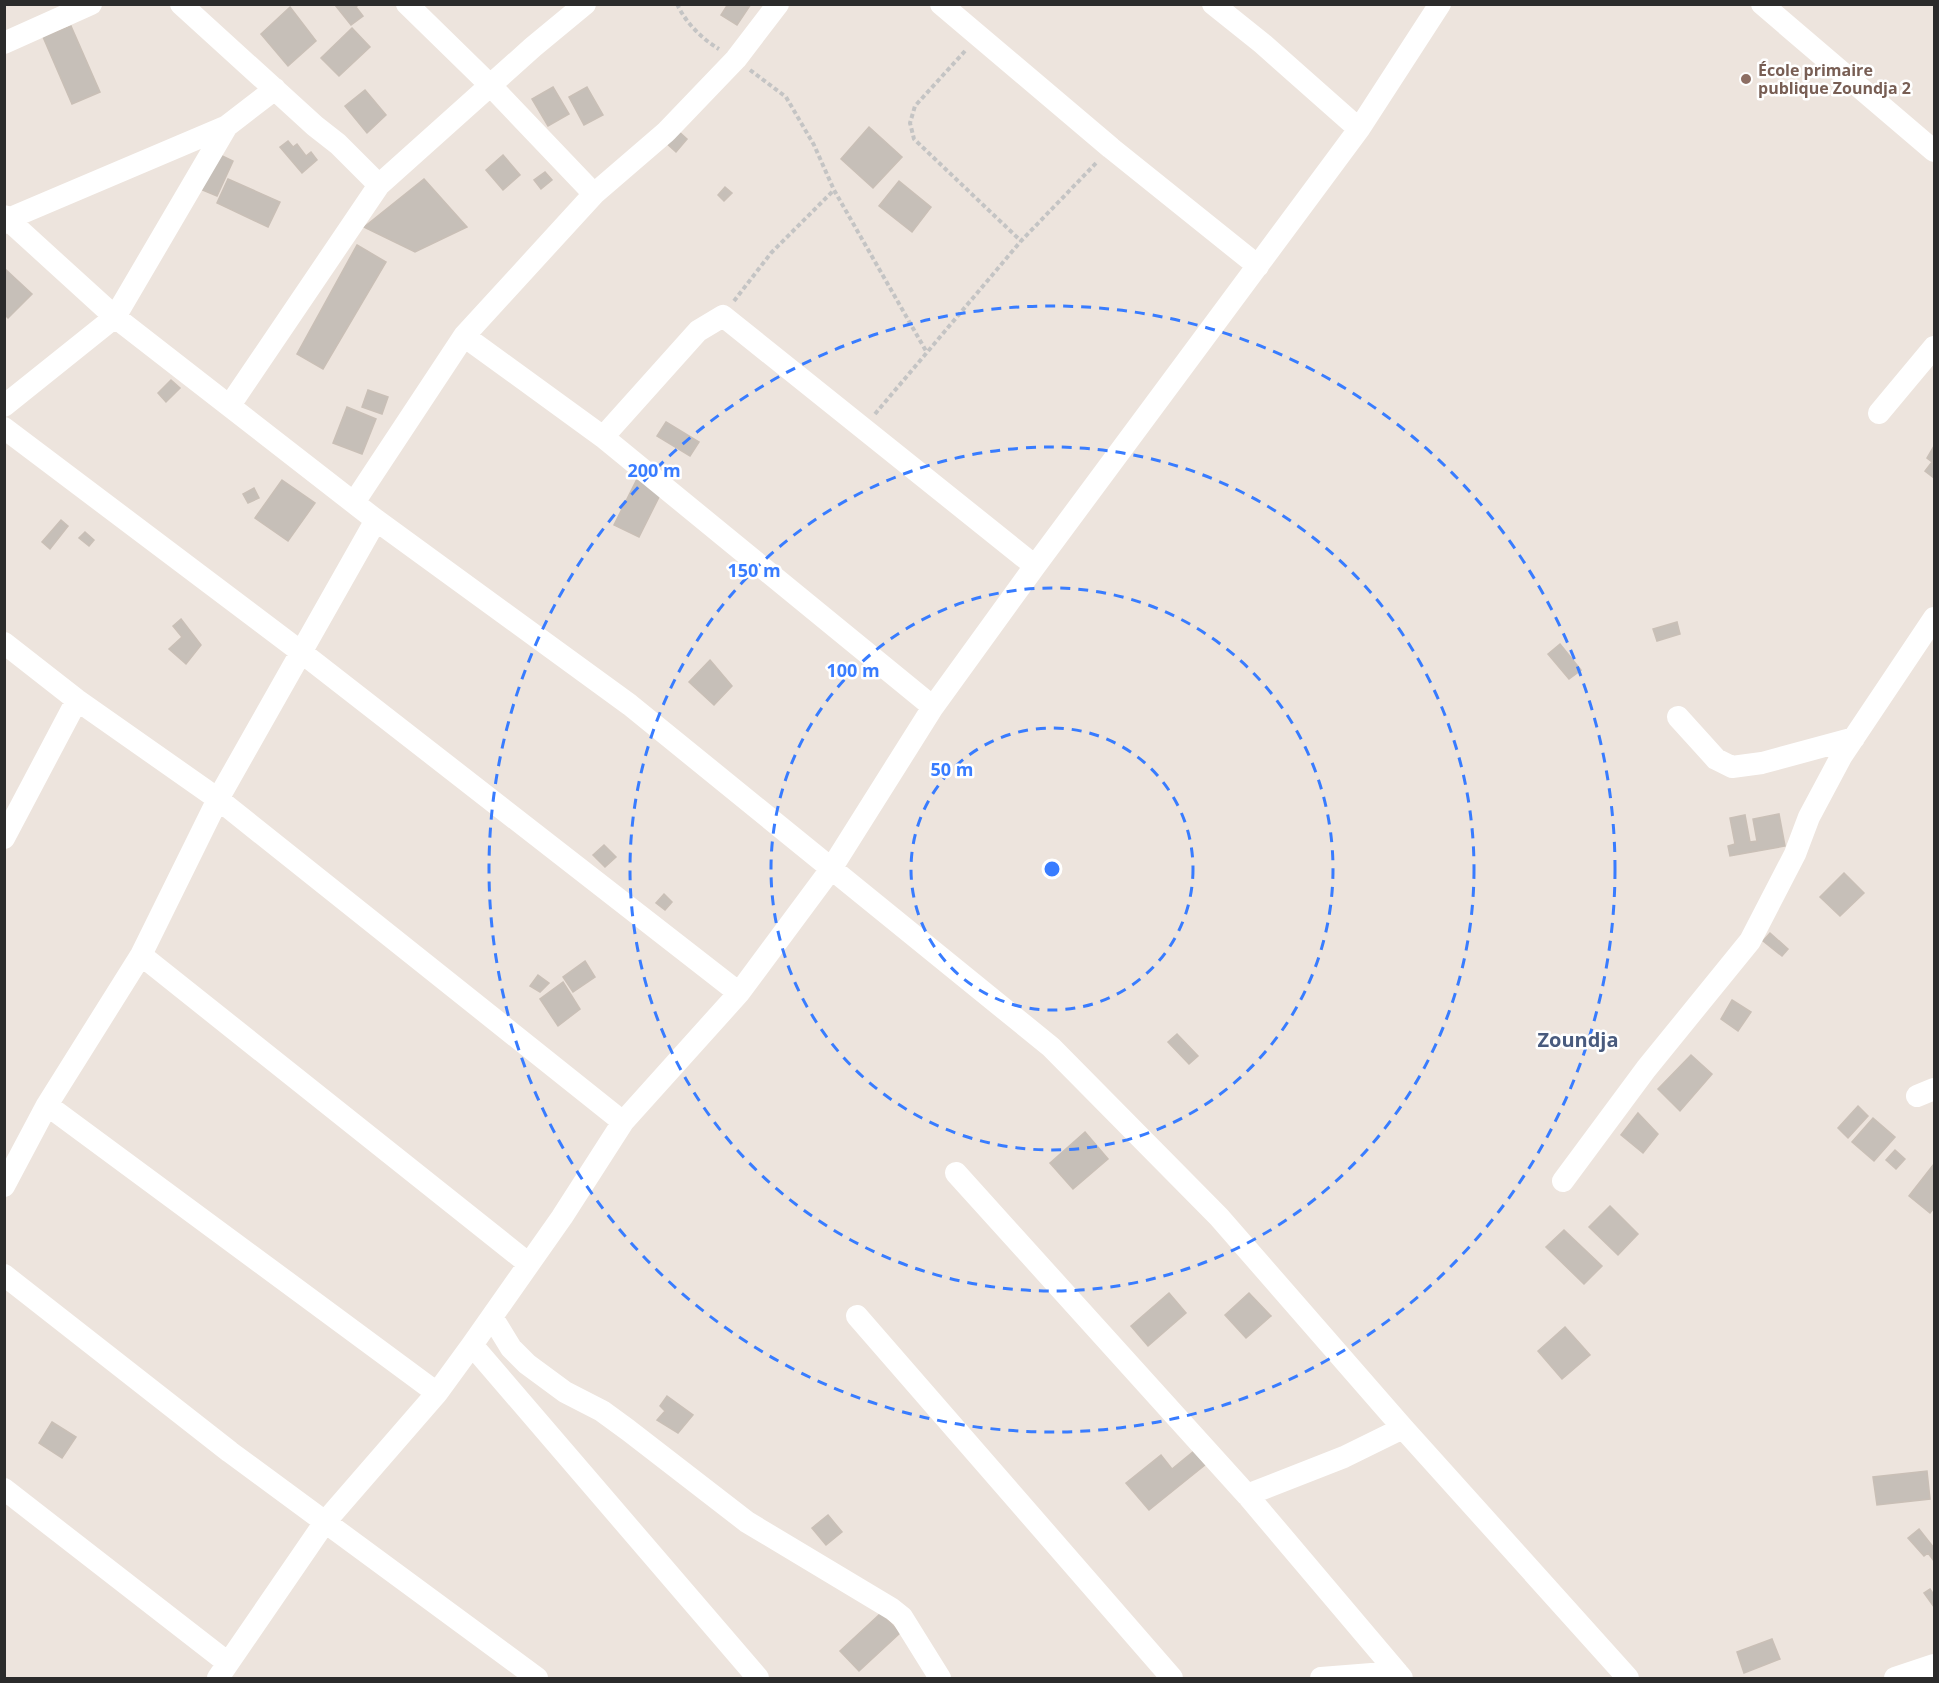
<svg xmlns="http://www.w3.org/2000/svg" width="1939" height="1683" font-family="'Open Sans',sans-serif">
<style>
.building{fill:#c6bfb8;stroke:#c9bfb6;stroke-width:1.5}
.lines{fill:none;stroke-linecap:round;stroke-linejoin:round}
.path{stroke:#c4c4c4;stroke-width:4;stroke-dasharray:4.5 3;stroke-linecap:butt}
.minor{stroke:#fff;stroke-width:22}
.ring{fill:none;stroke:#387cff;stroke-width:3;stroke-dasharray:10 8}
.education-dot{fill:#8d6e63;stroke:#fff;stroke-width:2}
.labels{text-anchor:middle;stroke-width:5;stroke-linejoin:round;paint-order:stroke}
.education-label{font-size:16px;font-weight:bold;fill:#785e54;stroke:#fff;text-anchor:start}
.quarter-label{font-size:20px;font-weight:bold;fill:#495b7e;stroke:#fff}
.centre{fill:#387cff;stroke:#fff;stroke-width:3}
.ring-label{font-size:18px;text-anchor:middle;font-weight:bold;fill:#387cff;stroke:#fff;stroke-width:5;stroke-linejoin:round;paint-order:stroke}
</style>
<rect width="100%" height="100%" fill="#ede4dd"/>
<path class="building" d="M359,4L356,7L363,16L351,25L335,5Z
M728,4H751L737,25L721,15Z
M290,7L316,41L288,66L261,34Z
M71,26L100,92L72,104L43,37Z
M352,28L370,47L339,76L321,58Z
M553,87L569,114L548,126L532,99Z
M587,87L603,115L584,125L569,97Z
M365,90L386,115L367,133L345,106Z
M869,127L902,157L873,188L841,159Z
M677,130L687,139L676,152L665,142Z
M288,141L293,147L297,144L306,156L311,152L317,160L302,173L280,147Z
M214,152L233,161L217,196L198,188Z
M503,155L520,175L503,190L486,170Z
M545,172L552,180L541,189L534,180Z
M228,179L280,202L268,227L217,203Z
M424,179L467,227L415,252L364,227Z
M899,181L931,207L912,232L879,206Z
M725,187L732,193L724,201L718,195Z
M357,245L386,262L323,369L297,354Z
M4,268L32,294L8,318L4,314Z
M171,380L180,388L166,402L158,393Z
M368,390L388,397L382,414L362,407Z
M347,407L376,419L362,454L333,443Z
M666,422L699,442L690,456L657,436Z
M1934,446V478L1925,471L1932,462L1927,458Z
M637,479L662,491L639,537L614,525Z
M282,480L315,503L288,541L255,518Z
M254,488L259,498L248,503L243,494Z
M61,520L68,526L50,549L42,542Z
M85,532L94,540L89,546L79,538Z
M181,619L201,645L186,664L169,649L182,637L173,626Z
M1677,622L1680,634L1657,641L1653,629Z
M1560,644L1581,670L1569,679L1548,654Z
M710,660L732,686L714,705L689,682Z
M1779,814L1785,846L1730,856L1728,846L1735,844L1730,818L1745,815L1750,842L1757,841L1753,819Z
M604,845L616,857L605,867L593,855Z
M1844,873L1864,893L1840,916L1820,897Z
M664,894L672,902L665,910L656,903Z
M1770,933L1788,949L1782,956L1763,941Z
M585,961L595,977L573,992L563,977Z
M538,975L549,983L540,992L530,986Z
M563,982L580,1009L558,1026L540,999Z
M1732,1000L1751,1012L1738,1031L1721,1019Z
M1177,1034L1198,1056L1189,1064L1168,1042Z
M1691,1055L1712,1074L1680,1111L1658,1089Z
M1858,1106L1868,1116L1848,1138L1838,1128Z
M1638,1113L1658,1134L1643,1153L1621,1135Z
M1873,1118L1895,1137L1874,1161L1852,1142Z
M1085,1132L1108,1159L1073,1189L1050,1163Z
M1895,1150L1905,1159L1896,1169L1886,1160Z
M1934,1164V1208L1930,1213L1909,1196Z
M1610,1206L1638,1234L1618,1255L1589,1227Z
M1564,1230L1602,1266L1584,1284L1546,1247Z
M1169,1293L1186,1313L1148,1346L1131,1326Z
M1249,1293L1271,1316L1246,1338L1225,1315Z
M1565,1327L1590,1355L1562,1379L1538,1351Z
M667,1396L693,1415L678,1433L657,1420L665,1411L660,1406Z
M52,1422L76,1437L62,1458L39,1443Z
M1194,1451L1205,1465L1149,1510L1126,1483L1161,1455L1172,1469Z
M1927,1471L1930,1499L1877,1505L1873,1477Z
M828,1515L842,1532L826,1545L812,1528Z
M1919,1529L1934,1548V1561L1928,1553L1924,1556L1908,1538Z
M1930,1589L1934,1595V1607L1924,1593Z
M881,1613L900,1633L859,1671L840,1651Z
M1772,1639L1780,1659L1744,1673L1737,1652Z"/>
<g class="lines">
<path class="path" d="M677,4C686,23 701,38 719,49
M965,51L915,106L910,123L914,139L1021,241
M750,70L786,97L814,145L834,190L926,351
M734,301L771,253L834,190
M875,414L1021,241L1098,161"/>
<path class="minor" d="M181,4L315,126L338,144L379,185
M407,4L491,86L594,194
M941,4L1111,148L1258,266
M1213,4L1263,44L1359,129
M1762,4L1934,151
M4,43L91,4
M4,216L115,317L376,520L630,705L1051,1047L1219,1217L1403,1428L1628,1678
M4,223L8,219L227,126L275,89
M464,336L603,437L933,707
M230,405L379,185L533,47L585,4
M4,406L115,317L227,126
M1879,413L1934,347
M4,428L301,652L739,993
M603,437L698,331L723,316L1035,566
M355,501L464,336L594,194L666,132L736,59L778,4
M4,643L77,700L218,799L623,1122
M1678,717L1716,759L1732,767L1762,763L1854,738
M4,838L77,700
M141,955L529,1264
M1917,1096L1934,1089
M47,1105L437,1393
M956,1173L1247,1495L1402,1678
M1563,1181L1646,1069L1750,941L1795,854L1809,817L1841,757L1934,618
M4,1186L47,1105L141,955L218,799L376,520
M4,1275L230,1452L537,1678
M857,1316L1172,1678
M492,1317L511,1348L527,1364L565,1392L602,1411L628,1430L747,1522L892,1609L902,1617L940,1678
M472,1345L758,1678
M4,1489L228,1663
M1247,1495L1344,1457L1403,1428
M218,1678L325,1522L437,1393L472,1345L562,1217L623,1122L739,993L831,869L933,707L1035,566L1359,129L1440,4
M1321,1678L1397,1672
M1895,1678L1934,1665"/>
</g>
<g class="ring">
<circle cx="1052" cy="869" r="141"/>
<circle cx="1052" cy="869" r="281"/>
<circle cx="1052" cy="869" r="422"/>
<circle cx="1052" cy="869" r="563"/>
</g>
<circle class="education-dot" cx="1746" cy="79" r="6"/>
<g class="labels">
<g class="education-label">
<text x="1758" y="76">École primaire<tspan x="1758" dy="18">publique Zoundja 2</tspan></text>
</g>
<g class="quarter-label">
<text x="1578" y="1047">Zoundja</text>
</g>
</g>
<circle cx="1052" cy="869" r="9" class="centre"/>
<g class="ring-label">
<text x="654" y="477">200 m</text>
<text x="754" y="577">150 m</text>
<text x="853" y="677">100 m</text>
<text x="952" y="776">50 m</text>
</g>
<rect width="1939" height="1683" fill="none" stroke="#2b2b2b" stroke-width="12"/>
</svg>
